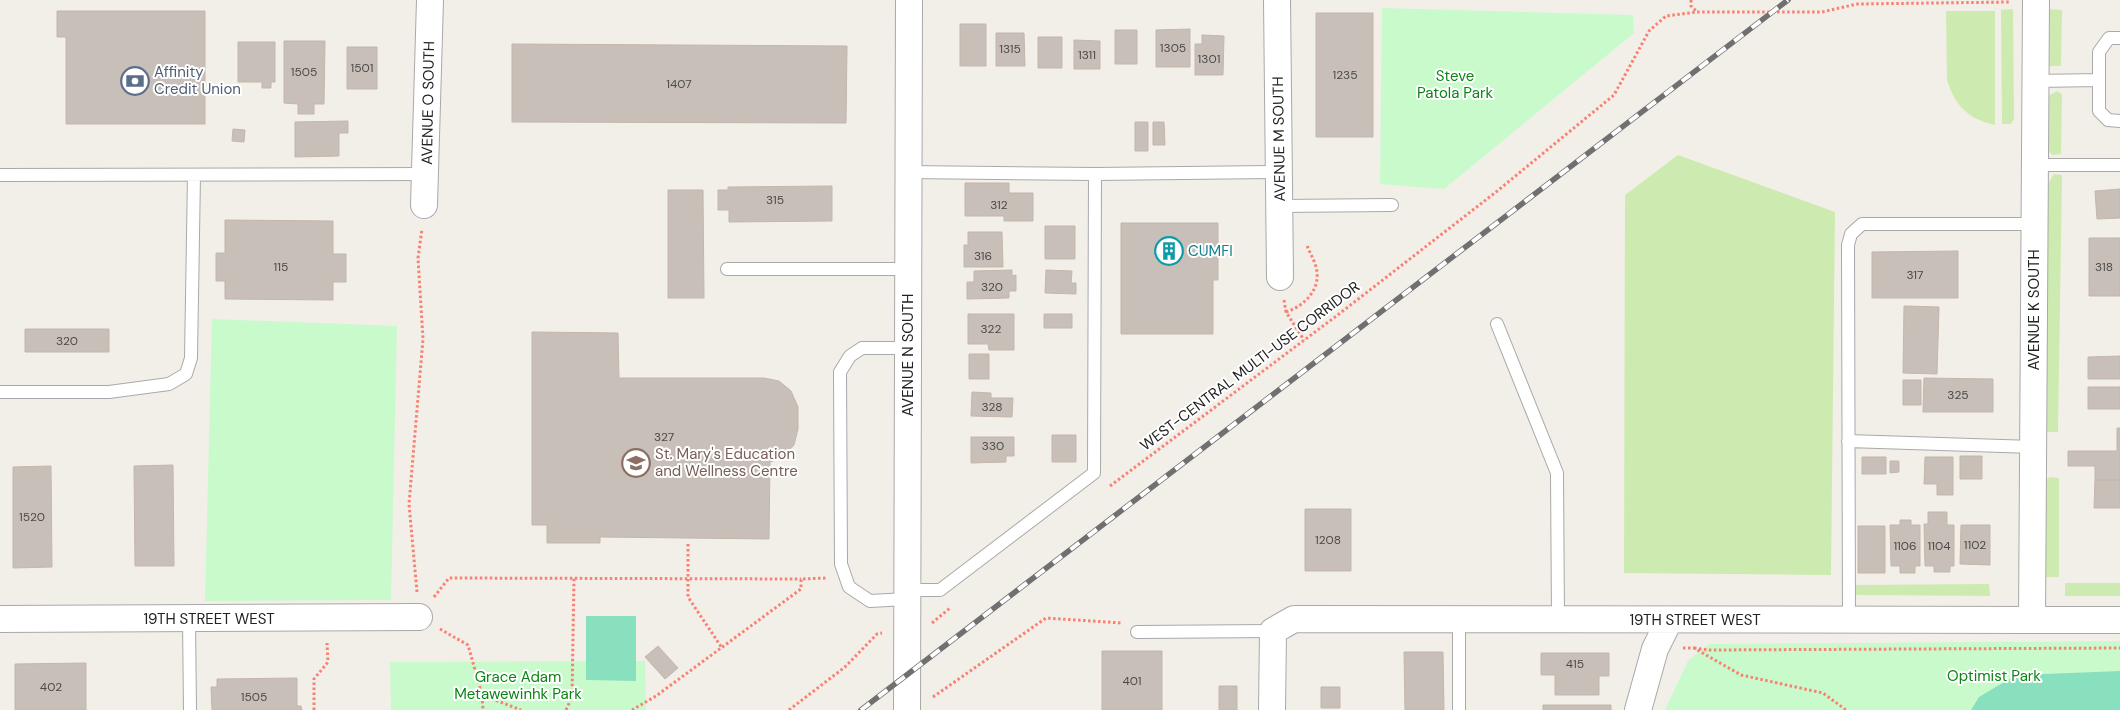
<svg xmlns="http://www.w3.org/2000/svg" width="2120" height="710" font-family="'DM Sans',sans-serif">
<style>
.grass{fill:#cdebb0}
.park{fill:#c8facc}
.pitch{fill:#88e0be}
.building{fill:#c7bfb8;stroke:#c4b6ab}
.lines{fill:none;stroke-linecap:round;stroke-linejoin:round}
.service-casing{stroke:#a9a9a9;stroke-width:14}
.minor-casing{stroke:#a9a9a9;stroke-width:28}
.path{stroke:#fa8072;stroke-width:3;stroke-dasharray:2.5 2.5;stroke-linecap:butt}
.service{stroke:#fff;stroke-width:12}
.minor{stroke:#fff;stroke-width:26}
.rail-casing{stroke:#707070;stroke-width:5.5}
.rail{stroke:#fff;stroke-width:4;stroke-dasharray:11;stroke-linecap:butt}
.labels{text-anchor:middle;stroke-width:4;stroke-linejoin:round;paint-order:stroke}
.number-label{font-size:12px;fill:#4b4948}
.service-label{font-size:15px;fill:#4e5e75;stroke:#fff;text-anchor:start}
.park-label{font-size:15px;fill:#0c8416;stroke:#fff}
.street-label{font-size:15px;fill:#222;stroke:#fff}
.culture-label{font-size:15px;fill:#0d838f;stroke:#fff;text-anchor:start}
.education-label{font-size:15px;fill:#785e54;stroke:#fff;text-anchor:start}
</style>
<rect width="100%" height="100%" fill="#f2efe9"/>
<path class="grass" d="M2013,9L2014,119L2011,124H2002L2001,10Z
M2049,9L2062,10L2061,66H2049Z
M1946,11H1995V125C1968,119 1955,106 1947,80Z
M2057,91L2062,94L2061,154L2053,155L2047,150L2048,96Z
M1678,155L1835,212L1831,575L1624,573L1625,195Z
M2054,174L2062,175L2058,432H2045L2047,185Z
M2050,477L2059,478V577H2046L2045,480Z
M2065,583H2120V596H2065Z
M1989,584L1990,596L1855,595L1853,585Z"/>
<path class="park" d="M1382,8L1633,15L1634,33L1444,189L1380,184Z
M212,319L397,326L391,600L205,601Z
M2120,641V710H1665L1688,661L1709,644Z
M645,661L646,710H391L390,662Z"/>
<path class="pitch" d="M586,616H636V681L586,680Z
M2120,671V710H1971L1979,697L2016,675Z"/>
<path class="building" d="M57,11H205V124H66V37H57Z
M1316,13H1373V137H1316Z
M960,24H986V66H960Z
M1190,29V67H1156V30Z
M1115,30H1137V64H1115Z
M996,33H1024L1025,66H996Z
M1202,35L1224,36L1223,75H1195V44H1202Z
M1038,37H1062V68H1038Z
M1074,40L1100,41V69H1074Z
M284,41H325L324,104H314V114H298V104L284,103Z
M238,42H275V82H271V88H262V82H238Z
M512,44L847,46L846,123L512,122Z
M347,47H377V89H347Z
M348,121V133H339V156L295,157V122Z
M1135,122H1148V151H1135Z
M1153,122H1164L1165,145H1153Z
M233,129L245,130L244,142L232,141Z
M965,183H1009V193H1033V221H1004V216H965Z
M832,186V221L729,222V210H718V190H728V187Z
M2120,189V218L2097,219L2095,191Z
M668,190H703L704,298H668Z
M225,220L333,221V254H346V282H333V300L225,299V281H216V253H225Z
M1121,223H1218V280H1213V334H1121Z
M1045,226H1075V259H1045Z
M968,232H1002L1003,267H964V245H968Z
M2089,238H2120V296H2089Z
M1958,251V298H1872V252Z
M1012,270V276L1016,275V291H1009V298L967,299V282H974V271Z
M1046,270L1072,271L1071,283H1076V294L1045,293Z
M1904,306L1939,307L1937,374L1903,373Z
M968,314H1014V350H989L988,344H968Z
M1044,314H1072V328H1044Z
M25,329H109V352H25Z
M532,332L618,333L619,378H764L779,381L791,391L798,407V429L794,445L782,458L770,462L769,539L600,537V543H547V525H532Z
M969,354H989V379H969Z
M2120,356V379H2088V357Z
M1924,378L1993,379V412H1923Z
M1903,380H1921V405H1903Z
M2088,387H2120V409H2088Z
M972,392L991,393V398H1013L1012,417L971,416Z
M2117,428H2120V480H2095V466H2068V451H2117Z
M1052,435H1076V462H1052Z
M971,437H1014V456H1006V462L971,463Z
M1960,456H1982V479H1960Z
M1862,457H1886V474H1862Z
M1925,457H1953V495H1937V484H1924Z
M1890,461H1899V472L1890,473Z
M173,465L174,566H135L134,466Z
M51,466L52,567L13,568V467Z
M2095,480H2120V508H2094Z
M1305,509H1351V571H1305Z
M1928,512H1947V525H1954V566H1950V572H1934V566H1925L1924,524H1928Z
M1900,520H1911V525H1920V566H1915V573H1900V566H1891L1890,525H1900Z
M1961,525H1990V565L1960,564Z
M1858,526H1885V573H1858Z
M658,646L678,668L665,679L645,657Z
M1102,651H1162V710H1102Z
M1404,652H1443L1444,710H1405Z
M1541,653H1609V676H1599V695H1555V675H1541Z
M86,663V710H15V664Z
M297,678V706H301L302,710H212L211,687H217V679Z
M1219,686H1237V710H1219Z
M1321,687H1340V708H1321Z
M1543,705H1611V710H1543Z"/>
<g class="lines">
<defs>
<path id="service" d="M2099,80V111L2108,120L2120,121
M2035,81L2099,80V52L2109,38H2120
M2035,165H2120
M908,172L1095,174L1279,172
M0,175L426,174
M1279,206L1392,205
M727,269H908
M1497,324L1557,473L1558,620
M0,392H109L169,384L186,374L191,358L194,175
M1848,441L2033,447
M907,590H940L1094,473L1095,174
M907,599L870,601L849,587L841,564L840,372L850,356L862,348H908
M189,619L190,710
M1849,620L1848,245L1851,234L1862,224H2034
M1137,632L1273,631
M1459,710V619"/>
<path id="minor" d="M1277,0L1280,277
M424,205L430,0
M0,619L419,617
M2032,620L2036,0
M907,710L909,0
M1272,710L1273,631L1294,619L2120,620
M1638,710L1655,649L1669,621"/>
</defs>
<use href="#service" class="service-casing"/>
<use href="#minor" class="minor-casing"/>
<path class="path" d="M1691,0V6L1696,11
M1284,300L1286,312L1304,340
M1286,312C1305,306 1322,288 1316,267C1314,259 1309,252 1307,245
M1110,486L1339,314L1496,192L1614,95L1649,31L1666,16L1697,12H1822L1857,4L2010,2
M688,544V597L722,648
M417,592L409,504L423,339L418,258L422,229
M434,597L449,578L801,579
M932,623L950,608
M440,629L468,645L482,695L483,710
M1683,648H1694L1741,675L1823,693L1846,710
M1694,648L1709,650L2120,648
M482,695L521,710
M933,697L1046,618L1122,623
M314,710V679L328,662L327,643
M566,710L572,697L574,578
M632,710L656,696L801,589V579L827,578
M789,710L845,667L877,634L882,633"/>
<use href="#service" class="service"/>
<use href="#minor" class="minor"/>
<defs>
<path id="rail" d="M861,710L1788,0"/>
</defs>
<use href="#rail" class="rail-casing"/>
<use href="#rail" class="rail"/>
</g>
<defs>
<symbol id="bank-ring" viewBox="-11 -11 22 22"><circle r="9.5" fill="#fff" stroke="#5c6f8a" stroke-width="1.5"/><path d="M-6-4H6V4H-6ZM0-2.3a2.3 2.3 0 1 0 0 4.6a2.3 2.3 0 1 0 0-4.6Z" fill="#5c6f8a"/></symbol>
<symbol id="building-ring" viewBox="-11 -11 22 22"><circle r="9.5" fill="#fff" stroke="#0f9aa8" stroke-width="1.5"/><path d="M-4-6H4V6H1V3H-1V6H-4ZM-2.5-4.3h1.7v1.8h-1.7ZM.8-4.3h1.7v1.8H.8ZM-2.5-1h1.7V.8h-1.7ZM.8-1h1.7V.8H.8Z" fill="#0f9aa8"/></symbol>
<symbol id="school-ring" viewBox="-11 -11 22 22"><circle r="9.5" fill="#fff" stroke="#8d6e63" stroke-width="1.5"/><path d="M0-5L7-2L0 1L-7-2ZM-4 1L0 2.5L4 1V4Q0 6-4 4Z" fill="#8d6e63"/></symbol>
</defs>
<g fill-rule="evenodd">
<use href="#bank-ring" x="119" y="65" width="32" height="32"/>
<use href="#building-ring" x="1153" y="235" width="32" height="32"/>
<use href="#school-ring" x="620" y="447" width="32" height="32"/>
</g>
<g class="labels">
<g class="number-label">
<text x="1173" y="52">1305</text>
<text x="1010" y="53">1315</text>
<text x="1087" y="59">1311</text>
<text x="1209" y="63">1301</text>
<text x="362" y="72">1501</text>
<text x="304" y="76">1505</text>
<text x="1345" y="79">1235</text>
<text x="679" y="88">1407</text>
<text x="775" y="204">315</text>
<text x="999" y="209">312</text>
<text x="983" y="260">316</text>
<text x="281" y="271">115</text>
<text x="2104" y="271">318</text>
<text x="1915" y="279">317</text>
<text x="992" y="291">320</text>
<text x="991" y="333">322</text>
<text x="67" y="345">320</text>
<text x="1958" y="399">325</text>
<text x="992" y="411">328</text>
<text x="664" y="441">327</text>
<text x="993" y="450">330</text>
<text x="32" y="521">1520</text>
<text x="1328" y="544">1208</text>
<text x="1975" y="549">1102</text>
<text x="1905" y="550">1106</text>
<text x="1939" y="550">1104</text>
<text x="1575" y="668">415</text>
<text x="1132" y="685">401</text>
<text x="51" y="691">402</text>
<text x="254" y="701">1505</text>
</g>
<g class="service-label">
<text x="154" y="77">Affinity<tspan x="154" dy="17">Credit Union</tspan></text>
</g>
<g class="park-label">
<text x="1455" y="81">Steve<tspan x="1455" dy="17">Patola Park</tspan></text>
<text x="1994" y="681">Optimist Park</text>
<text x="518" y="682">Grace Adam<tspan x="518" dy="17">Metawewinhk Park</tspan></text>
</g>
<g class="street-label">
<text transform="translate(428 103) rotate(-89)" y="5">AVENUE O SOUTH</text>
<text transform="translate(1279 139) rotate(-91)" y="5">AVENUE M SOUTH</text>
<text transform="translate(2034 310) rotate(-90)" y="5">AVENUE K SOUTH</text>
<text transform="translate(908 355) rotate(-90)" y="5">AVENUE N SOUTH</text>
<text transform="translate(1250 366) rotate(-37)" y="5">WEST-CENTRAL MULTI-USE CORRIDOR</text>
<text x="209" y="624">19TH STREET WEST</text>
<text x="1695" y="625">19TH STREET WEST</text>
</g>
<g class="culture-label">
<text x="1188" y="256">CUMFI</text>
</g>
<g class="education-label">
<text x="655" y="459">St. Mary's Education<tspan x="655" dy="17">and Wellness Centre</tspan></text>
</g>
</g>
</svg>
